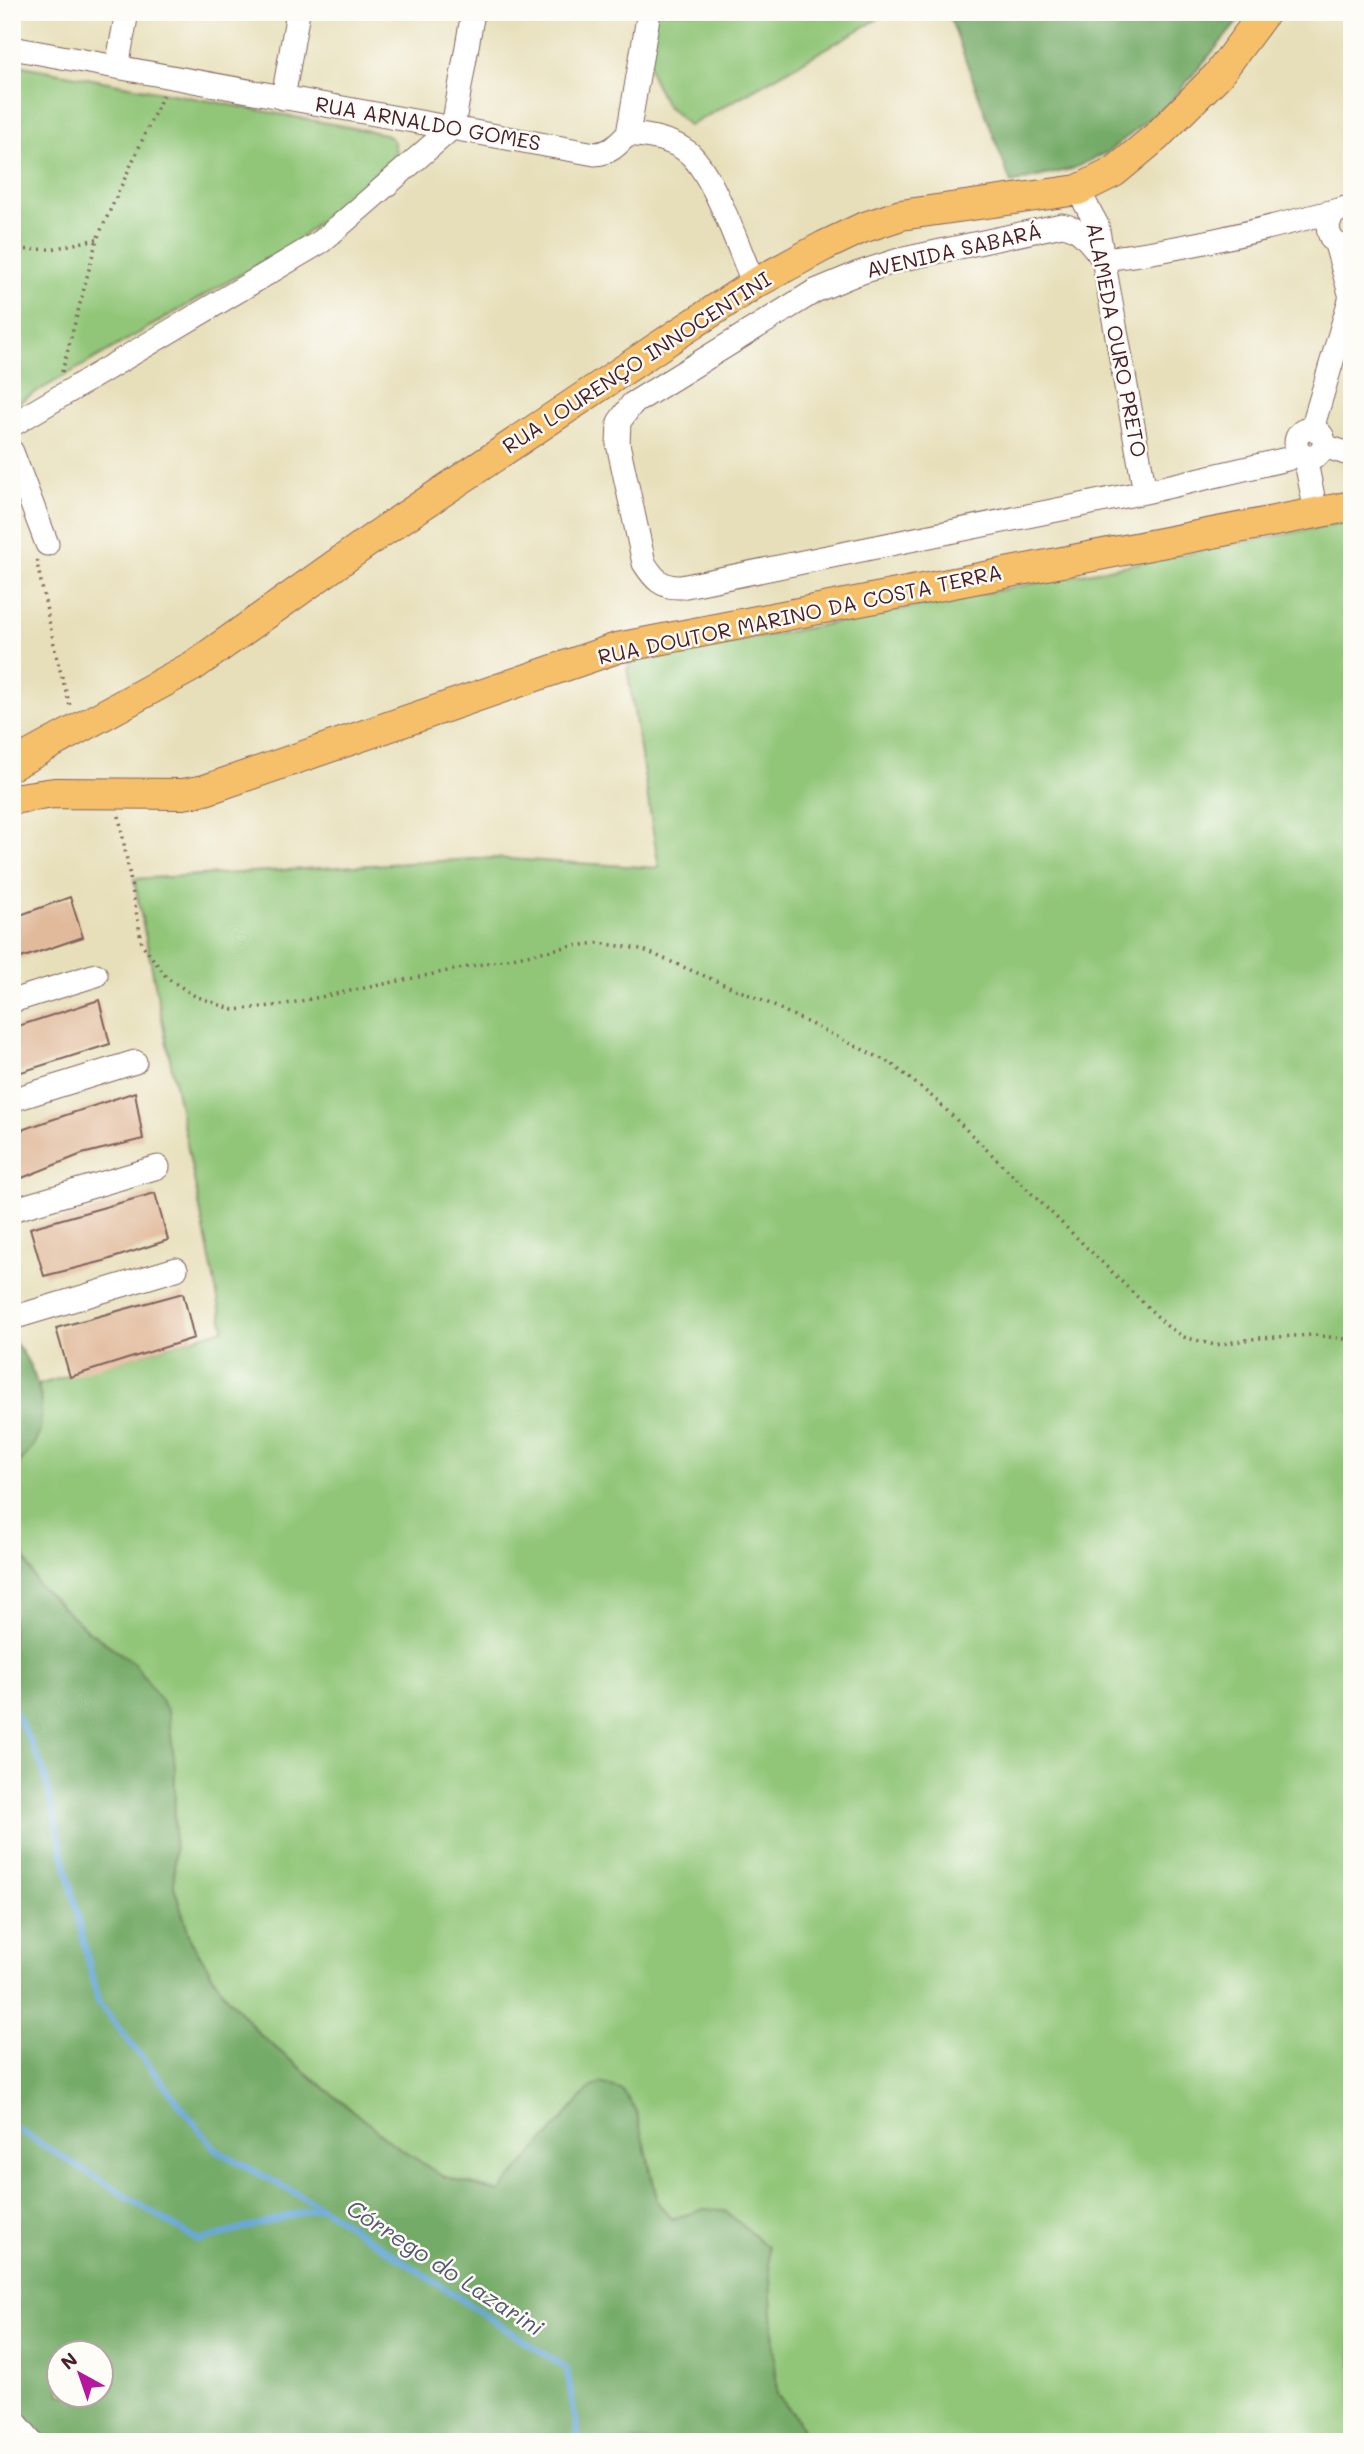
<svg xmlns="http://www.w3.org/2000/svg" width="1364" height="2454" font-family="Mali,sans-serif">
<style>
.green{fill:#91c678;stroke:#6e7252;stroke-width:2}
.forest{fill:#74ab68;stroke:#5f654a;stroke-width:2;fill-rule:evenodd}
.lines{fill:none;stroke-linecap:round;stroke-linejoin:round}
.stream{stroke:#69a8dc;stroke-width:6}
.building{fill:#e1ba9b}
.minor-casing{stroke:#81625d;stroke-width:25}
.major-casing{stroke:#81625d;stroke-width:32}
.path{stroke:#81625d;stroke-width:3.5;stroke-dasharray:2 5;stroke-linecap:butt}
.minor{stroke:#fff;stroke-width:23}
.major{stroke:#f6c06b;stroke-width:30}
.labels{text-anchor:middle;stroke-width:5;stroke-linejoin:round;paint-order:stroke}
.street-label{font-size:21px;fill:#4a1f2b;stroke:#fdfcf7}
.water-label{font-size:23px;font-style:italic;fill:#565672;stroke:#fdfcf7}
</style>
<rect width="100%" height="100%" fill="#fdfcf7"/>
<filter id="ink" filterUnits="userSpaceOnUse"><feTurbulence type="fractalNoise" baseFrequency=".0143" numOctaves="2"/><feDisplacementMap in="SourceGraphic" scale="14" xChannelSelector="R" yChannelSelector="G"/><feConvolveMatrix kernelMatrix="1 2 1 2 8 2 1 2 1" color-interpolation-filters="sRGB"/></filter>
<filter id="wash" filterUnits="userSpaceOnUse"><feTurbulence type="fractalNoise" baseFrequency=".00686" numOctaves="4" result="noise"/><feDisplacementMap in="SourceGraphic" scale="28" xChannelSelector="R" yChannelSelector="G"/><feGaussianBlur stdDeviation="1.57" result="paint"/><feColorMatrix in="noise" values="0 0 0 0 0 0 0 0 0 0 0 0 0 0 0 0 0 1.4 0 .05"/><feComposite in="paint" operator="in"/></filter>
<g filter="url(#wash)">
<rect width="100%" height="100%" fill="#e7dfba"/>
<path class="green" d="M654,12H872L878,19L689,126L665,104L651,74L647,52Z
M12,64L385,134L393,140L396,151L391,160L298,240L278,253L12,406Z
M1352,521V2442H808L795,2416L777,2395L768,2247L704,2210L672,2219L658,2203L645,2144L544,2143L500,2192L443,2177L392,2143L261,2036L223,1992L191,1941L174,1886L175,1766L135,1664L87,1630L37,1584L13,1532L12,1472L26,1456L42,1402L38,1385L224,1329L134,879L492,858L659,868L627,668L630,667L629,663Z"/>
<path class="forest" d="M948,12H1246L1170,102L1108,152L1072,169L1011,183Z
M12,1339C32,1363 43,1388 41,1420C40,1425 41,1431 38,1436C32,1450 22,1461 12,1472Z
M12,1517L13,1532L37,1584L87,1630L135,1664L168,1711L175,1766L174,1886L191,1941L223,1992L261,2036L392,2143L442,2176L499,2192L589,2089L600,2083L621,2089L636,2110L658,2203L672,2219L704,2209L724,2210L768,2247L777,2395L795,2416L808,2442H32L12,2418ZM60,2352H102V2394H60Z"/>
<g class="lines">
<path class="stream" d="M12,1705L43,1768L98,2002L216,2150L321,2207
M12,2126L199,2241L321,2207L567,2369L579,2442"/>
</g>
<g id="blocks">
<path class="building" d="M70,897L83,937L12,961V918Z
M99,1000L110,1044L12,1075V1028Z
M135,1092L143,1139L82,1154L12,1182V1133Z
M155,1193L168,1240L104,1261L44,1276L30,1228Z
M183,1293L194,1338L70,1377L56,1328Z"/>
</g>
</g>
<g filter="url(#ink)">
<use href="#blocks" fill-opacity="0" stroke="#81625d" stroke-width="2"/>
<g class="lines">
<defs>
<path id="minor" d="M12,48L595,154C611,153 617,145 628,134
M117,67L127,12
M283,98L298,12
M628,134C649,136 672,139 689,153C715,177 739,250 754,284
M628,134L649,12
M1078,190L1097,225L1145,492
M1345,208C1327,213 1323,231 1336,244L1352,247
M1336,244L1351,297
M1103,259C1091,244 1082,228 1062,225L899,260L856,274L815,291L632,404L619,422L618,444L644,563C654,579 662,588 681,587L1145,492L1287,459L1299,452
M1103,259C1182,250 1261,230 1338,210
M12,425L322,241L453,127L473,12
M1296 443a14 14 0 1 1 28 0a14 14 0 1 1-28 0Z
M1312,429L1352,293
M1324,446L1352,455
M12,452L47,544
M1305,457L1316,512
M12,1001L96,975
M12,1100L135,1062
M12,1210L158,1167
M12,1315L19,1316L176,1269
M12,2418L32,2442"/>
<path id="major" d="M12,765L193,666L376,536L676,335L754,284L824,246L862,228L901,215L1078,190L1114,172L1156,137L1218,75L1265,12
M12,799L54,793L183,794L205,790L617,648L1352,506"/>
</defs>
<use href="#minor" class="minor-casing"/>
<use href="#major" class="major-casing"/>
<path class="path" d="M12,250L52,249L97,239
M62,372L97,239L163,95
M38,560L37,563L57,659L70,706
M119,816L142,944L167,978L195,996L234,1010L281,1005L566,947L598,943L641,949L766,1002L892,1064L935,1099L1167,1326L1184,1337L1215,1345L1258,1338L1315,1335L1352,1340"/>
<use href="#minor" class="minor"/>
<use href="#major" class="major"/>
</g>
</g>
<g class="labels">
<g class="street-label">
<text transform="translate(428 124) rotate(10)" y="7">RUA ARNALDO GOMES</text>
<text transform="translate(954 251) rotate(-13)" y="7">AVENIDA SABARÁ</text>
<text transform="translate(1116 340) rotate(79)" y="7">ALAMEDA OURO PRETO</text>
<text transform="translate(637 363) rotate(-33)" y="7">RUA LOURENÇO INNOCENTINI</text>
<text transform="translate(800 615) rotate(-12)" y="7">RUA DOUTOR MARINO DA COSTA TERRA</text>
</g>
<g class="water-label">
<text transform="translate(445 2268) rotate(33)" y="8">Córrego do Lazarini</text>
</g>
</g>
<rect width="1364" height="2454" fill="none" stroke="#fdfcf7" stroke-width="42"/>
<g transform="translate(80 2374) rotate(320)"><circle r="33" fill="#fdfcf7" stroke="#b5a4a5" stroke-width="2"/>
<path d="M0-5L12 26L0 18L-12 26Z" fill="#b5179e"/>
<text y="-10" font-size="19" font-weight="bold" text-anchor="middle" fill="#4a1f2b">N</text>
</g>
</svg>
